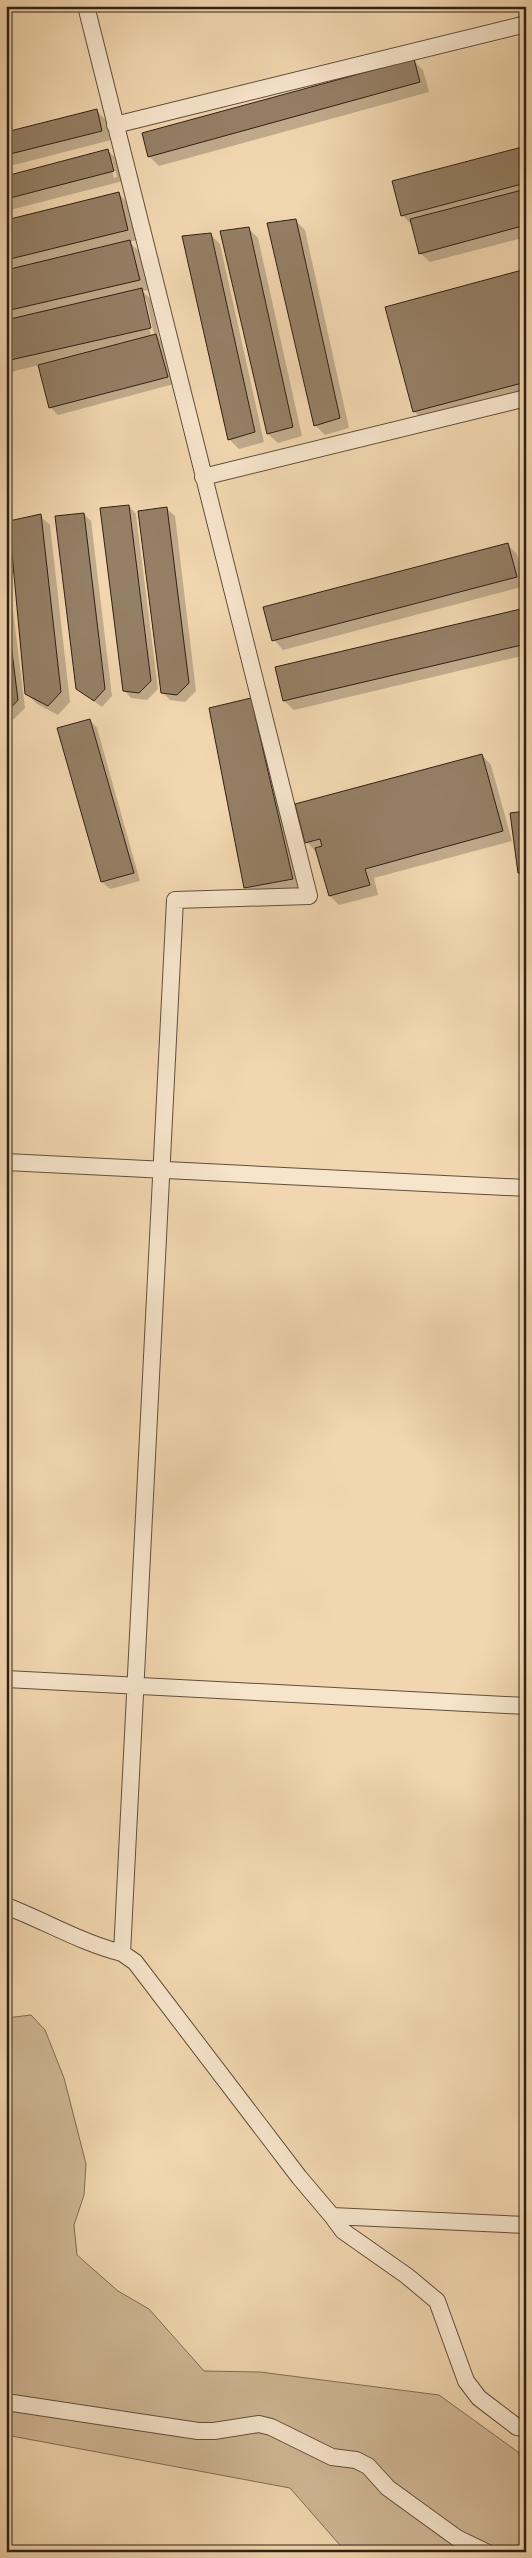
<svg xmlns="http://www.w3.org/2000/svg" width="532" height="2558" font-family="Alegreya,serif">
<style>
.green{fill:#d0b795;stroke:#806c55}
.shadow{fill:#0003;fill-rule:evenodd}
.building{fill:#957f65;stroke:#312015}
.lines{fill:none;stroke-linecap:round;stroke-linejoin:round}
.street-casing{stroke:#614e3c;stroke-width:18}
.street{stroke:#f6e4cb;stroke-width:16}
</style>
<rect width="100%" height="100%" fill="#f1d6af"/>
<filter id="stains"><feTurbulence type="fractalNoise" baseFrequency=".004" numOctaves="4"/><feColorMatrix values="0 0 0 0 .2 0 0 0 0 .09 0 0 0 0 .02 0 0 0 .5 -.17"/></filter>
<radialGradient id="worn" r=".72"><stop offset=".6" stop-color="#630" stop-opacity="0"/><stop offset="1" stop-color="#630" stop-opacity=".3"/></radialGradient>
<path class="green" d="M31,2015L45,2030L64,2078L86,2164L84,2195L74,2225L77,2255L118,2291L149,2309L204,2371L260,2372L439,2395L518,2452L526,2465V2552H346L290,2488L6,2435V2018Z"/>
<path class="shadow" d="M413,60L423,70L429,92L159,166L149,156Z
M96,110L106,120L111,140L6,167V133Z
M526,147V237L430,262L420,253L412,225L402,215Z
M108,151L118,160L123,181L6,211V177ZM110,160H112L117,177L114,178Z
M119,194L128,203L137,240L129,242L139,251L149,290L142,291L151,299L159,338L163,343L174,384L58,415L50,407L39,365L6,373V221ZM143,299H146L154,334L151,335Z
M296,221L305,230L349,428L325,435L315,425Z
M249,229L258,238L302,436L278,443L268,434L222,232Z
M210,234L220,244L264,442L239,449L229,439Z
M526,270V394L424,421L414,411Z
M129,506L136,514L158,689L147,700L131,698L124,690Z
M167,509L175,516L196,691L185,702L170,700L162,692Z
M84,514L91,521L112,696L102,707L78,689Z
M40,516L50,525L70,702L58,715L37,704L27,694Z
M507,544L517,554L525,586L283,650L274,640Z
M6,554L25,708L14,719L6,718Z
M524,610L526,655L294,710L284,701Z
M250,700L260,709L301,888L254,897L245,887Z
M90,720L97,728L140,881L110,889L102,882Z
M482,755L491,765L512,841L374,878L378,895L339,905L330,896L316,852L307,842Z
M526,812V879L519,873Z"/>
<path class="building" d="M414,59L420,82L148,157L142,133Z
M97,109L102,131L6,155V132Z
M526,146V183L401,216L392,181Z
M108,149L114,171L6,199V176Z
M526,189V225L419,254L410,219Z
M119,192L128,230L6,260V220Z
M296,219L340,418L314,426L267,223Z
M249,227L293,427L267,434L220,231Z
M211,233L255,432L228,440L182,236Z
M130,240L140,280L6,311V270Z
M526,269V382L413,412L385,307Z
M142,288L151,328L6,361V320Z
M156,334L168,377L49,408L38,365Z
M129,505L151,681L139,693L123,691L100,508Z
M167,507L189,683L177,695L161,693L138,511Z
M84,513L105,689L94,701L76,689L55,516Z
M41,514L61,692L48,706L25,694L9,521Z
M508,543L517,577L272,641L263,607Z
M6,604L18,700L7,712H6Z
M525,608L526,644L283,701L275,667Z
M251,698L293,879L244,888L209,708Z
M90,719L134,873L101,882L57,728Z
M482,754L503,831L365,869L370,885L329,896L315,848L322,846L320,839L305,843L295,804Z
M526,811V872L518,873L510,813Z"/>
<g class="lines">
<defs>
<path id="street" d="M86,6L309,896L175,900L122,1953L135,1962L299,2177L332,2216L526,2225
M115,125L526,24
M203,477L526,398
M6,1162L526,1188
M6,1679L526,1706
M6,1906C45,1921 82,1943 122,1953
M332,2216L343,2231L407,2276L437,2301L466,2381L479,2398L517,2427L526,2429
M6,2402L198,2431H214L259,2424L271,2427L332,2457L356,2460L368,2466L388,2488L457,2538L486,2552"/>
</defs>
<use href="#street" class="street-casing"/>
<use href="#street" class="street"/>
</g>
<rect width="532" height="2558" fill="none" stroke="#f1d6af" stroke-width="25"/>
<rect x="8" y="8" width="517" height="2543" fill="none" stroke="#312015" stroke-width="2.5"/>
<rect x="12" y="12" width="507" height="2533" fill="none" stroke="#312015"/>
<rect width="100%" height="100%" filter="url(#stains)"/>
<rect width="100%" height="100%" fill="url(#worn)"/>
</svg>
